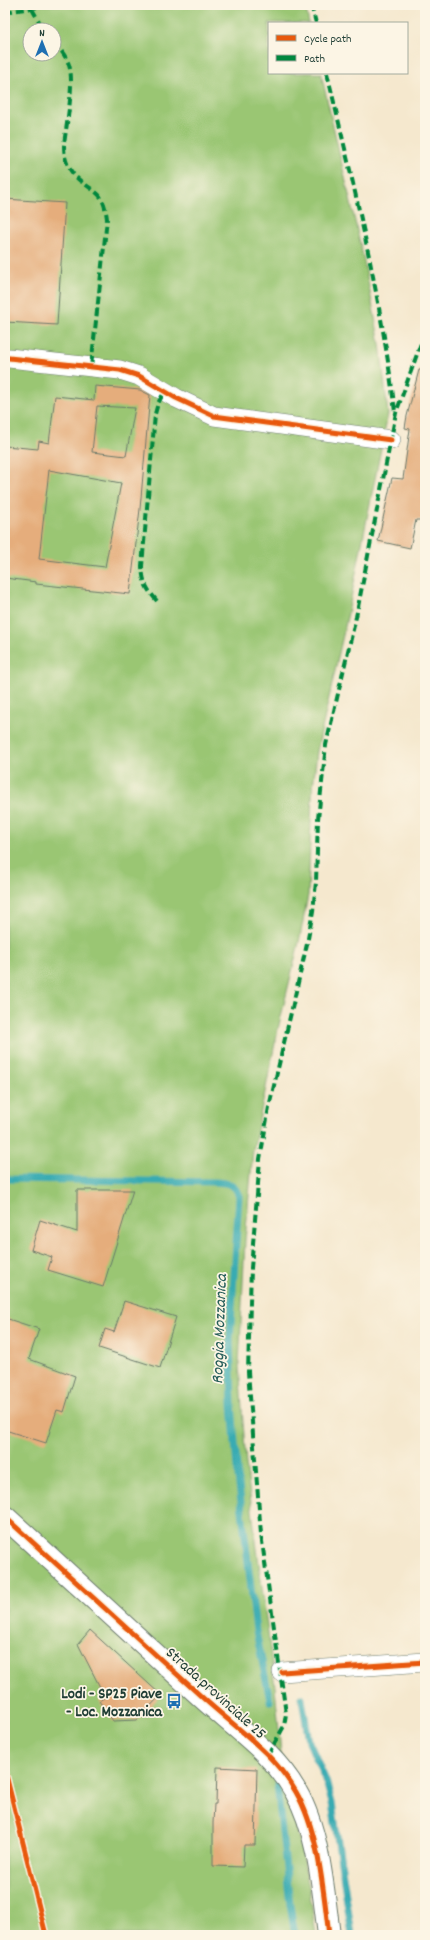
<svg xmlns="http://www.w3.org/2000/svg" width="430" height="1940" font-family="Dekko,sans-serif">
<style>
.green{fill:#9ac673;stroke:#5c8254;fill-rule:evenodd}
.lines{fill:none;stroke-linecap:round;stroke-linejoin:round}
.stream{stroke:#39abb2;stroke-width:7}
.building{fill:#e5ad7b;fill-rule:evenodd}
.minor-casing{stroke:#6a796a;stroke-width:20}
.tertiary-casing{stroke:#6a796a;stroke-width:24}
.minor{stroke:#fff;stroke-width:19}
.tertiary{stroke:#fff;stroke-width:22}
.quiet{stroke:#00873e;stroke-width:4;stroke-dasharray:8 4;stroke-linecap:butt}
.cycleway-casing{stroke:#fcf5e5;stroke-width:8}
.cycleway{stroke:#e8590c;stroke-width:5}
.labels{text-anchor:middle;stroke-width:3.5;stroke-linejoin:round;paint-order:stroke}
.poi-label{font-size:16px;font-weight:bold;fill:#1f3d34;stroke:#fcf5e5;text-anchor:end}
.street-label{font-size:16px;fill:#1f3d34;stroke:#fcf5e5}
.water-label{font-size:17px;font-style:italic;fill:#275e5a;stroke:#fcf5e5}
</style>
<rect width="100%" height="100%" fill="#fcf5e5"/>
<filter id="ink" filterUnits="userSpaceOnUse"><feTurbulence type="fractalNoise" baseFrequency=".025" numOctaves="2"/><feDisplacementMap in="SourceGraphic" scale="8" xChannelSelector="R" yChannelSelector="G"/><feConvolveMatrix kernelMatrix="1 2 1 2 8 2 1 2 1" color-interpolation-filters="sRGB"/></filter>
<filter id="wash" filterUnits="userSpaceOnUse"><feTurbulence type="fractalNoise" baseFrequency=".012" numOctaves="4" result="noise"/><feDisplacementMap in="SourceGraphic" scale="16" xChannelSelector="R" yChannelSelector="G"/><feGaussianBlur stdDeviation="0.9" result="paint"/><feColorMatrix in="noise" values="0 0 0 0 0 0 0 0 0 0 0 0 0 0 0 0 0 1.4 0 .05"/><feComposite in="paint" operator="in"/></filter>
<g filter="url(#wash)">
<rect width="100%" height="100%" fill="#f5e8ce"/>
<path class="green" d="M5,5H305L309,23H269V73H321L363,256L380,344L388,414L348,613L317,751L312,796L308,895L299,942L278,1029L253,1150L245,1241L239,1365L246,1464L275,1687L281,1753L309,1887L316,1935H5ZM30,30H54V54H30Z"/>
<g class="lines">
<path class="stream" d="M5,1179L216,1182C229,1183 235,1184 239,1196L230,1339L232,1404L237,1468L256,1631L270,1701
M302,1698L309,1742L326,1781L332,1803L352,1935
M277,1785L290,1905L295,1935"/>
</g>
<g id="blocks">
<path class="building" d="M5,199L65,203L57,325L5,322Z
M419,370H425V520H416L410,548L378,541L392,478L403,479L410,429L405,428L407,416Z
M95,386L140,390L150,395L140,509L130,594L36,584V582L5,578V479L7,463H5V446L38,449L39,441L49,443L55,396L94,400ZM97,406L135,408L126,456L92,452ZM49,470L121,483L105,567L39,559Z
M77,1190H133L103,1287L48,1270L52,1257L31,1250L40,1220L77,1232Z
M124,1301L176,1317L160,1368L99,1348L105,1329L114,1332Z
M5,1318L39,1329L29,1359L75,1376L64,1412L57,1410L46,1443L5,1430Z
M90,1630L161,1695L137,1720L113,1721L99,1701L105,1697L78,1644Z
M217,1767L257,1769L255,1845H244L243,1867L213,1866V1823L214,1804H216Z"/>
</g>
</g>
<g filter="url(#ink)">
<use href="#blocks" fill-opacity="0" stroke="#6a796a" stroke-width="1"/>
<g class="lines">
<defs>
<path id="minor" d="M9,358L120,370L139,376L176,398L214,416L391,440
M282,1672L425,1662"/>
<path id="tertiary" d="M5,1517C71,1577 137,1638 203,1698C236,1728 274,1753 296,1792C319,1832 323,1890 329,1935"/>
</defs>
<use href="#minor" class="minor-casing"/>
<use href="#tertiary" class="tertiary-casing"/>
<use href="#minor" class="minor"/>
<use href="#tertiary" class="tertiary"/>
<path class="quiet" d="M311,5L316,23
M32,9L44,30
M5,12L53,5
M54,42C60,49 66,56 69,65C75,83 66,126 64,145C64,164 71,175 86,185C90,188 95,191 99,195C104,201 106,210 107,219L91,367
M327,73C354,186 381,297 395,412
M157,601C146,588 143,583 142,566L155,414L158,403L165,391
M268,1755L284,1726L286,1714L261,1534L248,1372L251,1268L260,1159L269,1107L307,944L313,911L316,882L318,819L326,745L356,617L396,413L425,332"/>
<defs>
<path id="cycleway" d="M9,358L120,370L139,376L176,398L214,416L391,440
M5,1517C71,1577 137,1638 203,1698C236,1728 274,1753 296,1792C319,1832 323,1890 329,1935
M282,1672L425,1662
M5,1771L46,1935"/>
</defs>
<use href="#cycleway" class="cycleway-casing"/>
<use href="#cycleway" class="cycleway"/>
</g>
</g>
<defs>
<symbol id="bus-bare" viewBox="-9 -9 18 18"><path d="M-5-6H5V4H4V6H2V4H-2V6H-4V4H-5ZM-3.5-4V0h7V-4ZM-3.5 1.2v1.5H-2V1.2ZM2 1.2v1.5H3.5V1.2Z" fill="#1f6fb2" stroke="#fcf5e5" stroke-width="2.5" paint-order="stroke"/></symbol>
</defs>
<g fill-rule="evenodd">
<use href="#bus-bare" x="163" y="1690" width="22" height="22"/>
</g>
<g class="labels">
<g class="poi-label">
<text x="162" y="1698">Lodi - SP25 Piave<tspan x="162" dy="18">- Loc. Mozzanica</tspan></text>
</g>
<g class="street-label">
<text transform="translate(217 1692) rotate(42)" y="6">Strada provinciale 25</text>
</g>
<g class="water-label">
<text transform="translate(218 1329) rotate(-88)" y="6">Roggia Mozzanica</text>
</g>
</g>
<rect width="430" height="1940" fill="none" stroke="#fcf5e5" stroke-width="20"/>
<rect x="268" y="22" width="140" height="52" fill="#fcf5e5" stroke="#a4ab9e"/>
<rect x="276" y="35" width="20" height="6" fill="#e8590c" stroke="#a4ab9e"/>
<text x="304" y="42" font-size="12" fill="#1f3d34">Cycle path</text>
<rect x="276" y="55" width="20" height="6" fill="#00873e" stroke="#a4ab9e"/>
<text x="304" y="62" font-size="12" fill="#1f3d34">Path</text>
<g transform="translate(42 42)"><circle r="19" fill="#fcf5e5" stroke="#a4ab9e"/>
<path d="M0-3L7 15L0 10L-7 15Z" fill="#1f6fb2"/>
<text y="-6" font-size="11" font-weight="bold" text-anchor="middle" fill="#1f3d34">N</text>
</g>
</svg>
